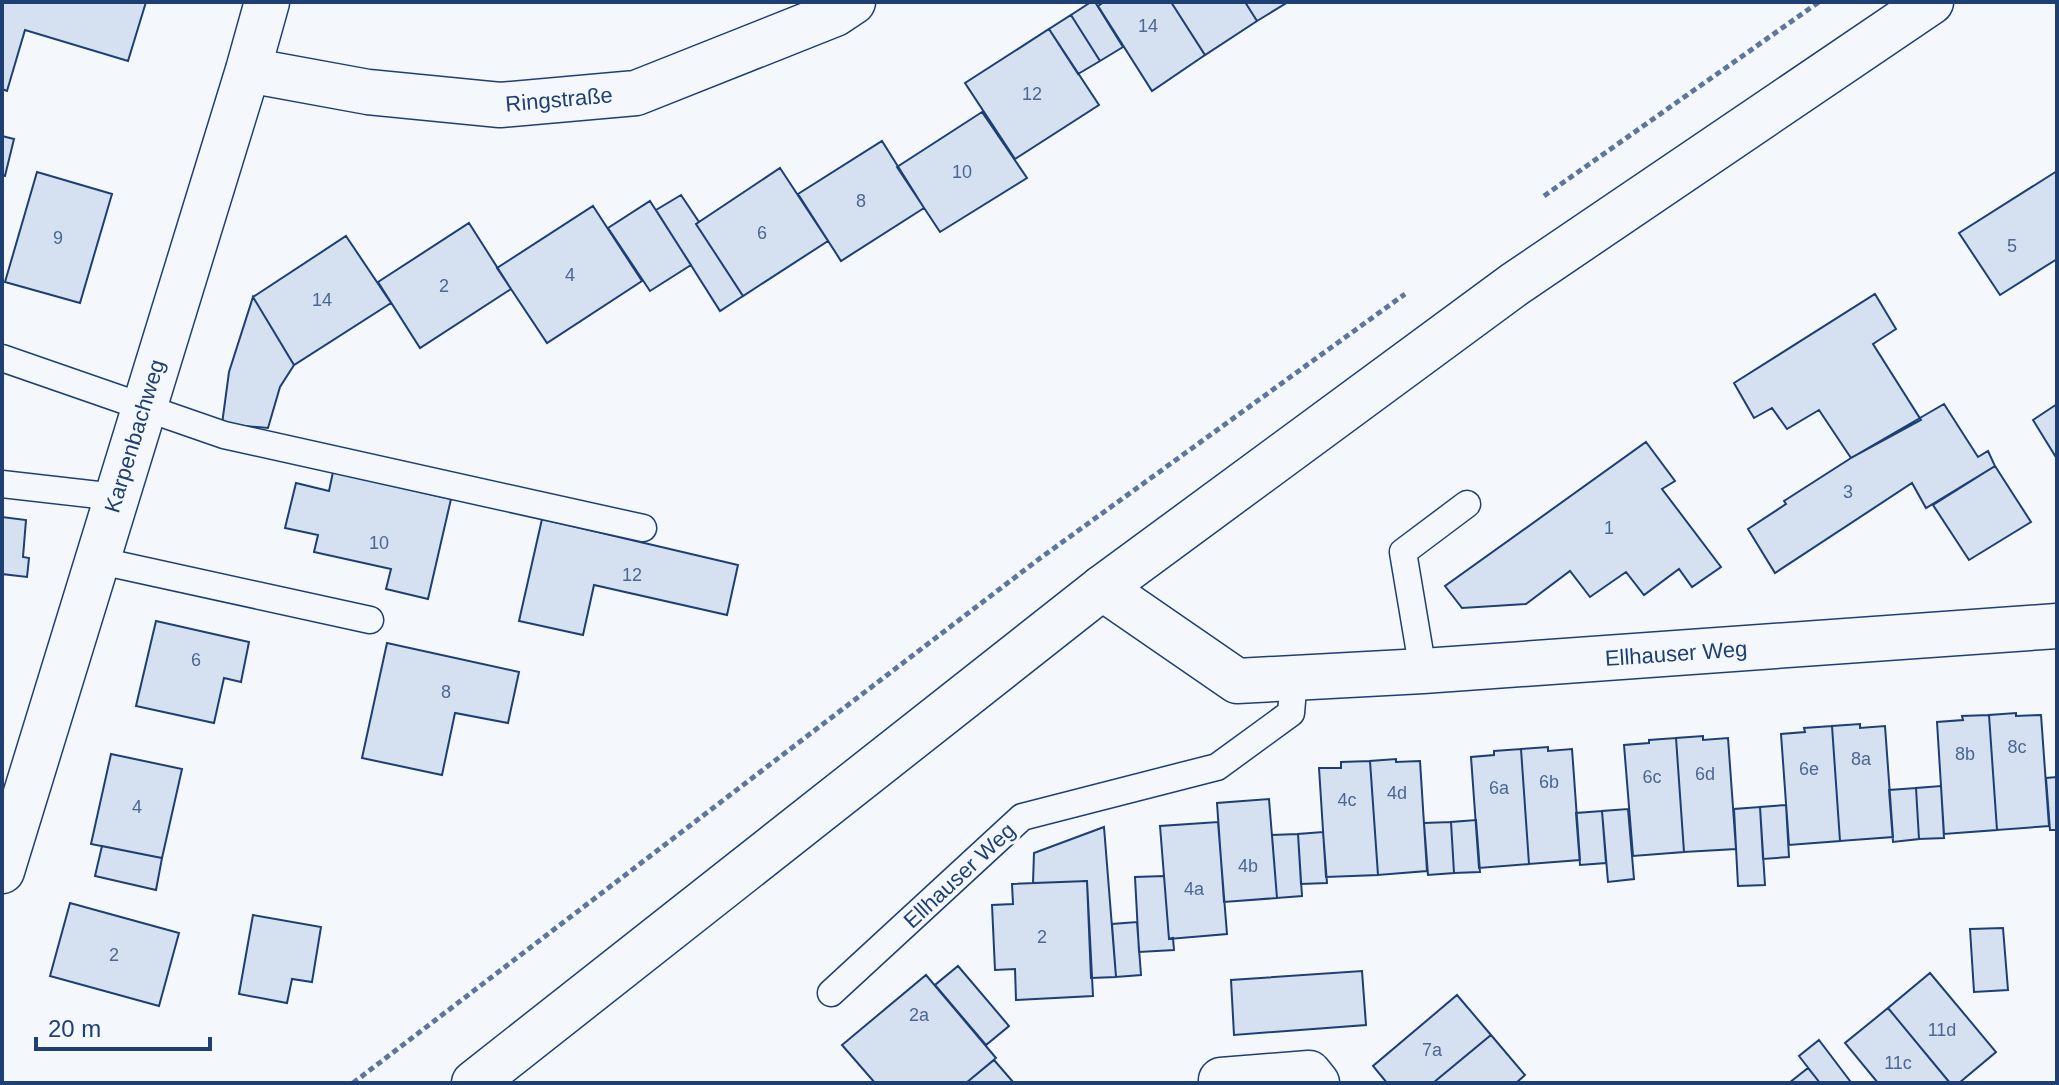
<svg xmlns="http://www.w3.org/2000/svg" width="2059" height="1085" font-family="Arial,sans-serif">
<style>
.building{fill:#d5e0f0;stroke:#1d3f73;stroke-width:2}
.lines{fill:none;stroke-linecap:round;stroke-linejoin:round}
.service-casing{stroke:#1d3f73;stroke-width:29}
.minor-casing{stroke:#1d3f73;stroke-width:47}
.primary-casing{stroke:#1d3f73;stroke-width:47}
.path{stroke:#5e769c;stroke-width:5;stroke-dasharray:6 4;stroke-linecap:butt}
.service{stroke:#f4f7fb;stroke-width:26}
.minor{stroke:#f4f7fb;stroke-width:44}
.primary{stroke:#f4f7fb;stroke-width:44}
.labels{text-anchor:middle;stroke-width:6;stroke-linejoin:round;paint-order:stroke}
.number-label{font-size:18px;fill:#4b6792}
.street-label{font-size:22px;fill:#1d3f73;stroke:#f4f7fb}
</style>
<rect width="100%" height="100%" fill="#f4f7fb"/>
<path class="building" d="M2,2H146L128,61L25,30L7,91L2,89Z
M1091,2H1095L1123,47L1100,61L1071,15Z
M1104,2H1171L1205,55L1152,91L1098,6Z
M1171,2H1245L1257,21L1205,55Z
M1245,2H1288L1257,21Z
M1071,15L1100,61L1078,74L1049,29Z
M1049,29L1099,105L1015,159L965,83Z
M982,112L1027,178L940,232L897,167Z
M2,136L14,139L5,176L2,175Z
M882,141L924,208L841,261L798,194Z
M780,168L828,241L743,296L696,224Z
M2057,171V259L2000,295L1959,233Z
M37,172L112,194L80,303L5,282Z
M681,195L699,222L696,224L743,296L720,311L656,210Z
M650,201L691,265L650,291L608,228Z
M593,206L642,281L547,343L497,268Z
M469,223L511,289L420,348L378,282Z
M346,236L391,303L294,365L253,297Z
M1875,294L1896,329L1873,344L1921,420L1851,458L1819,410L1787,429L1772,408L1754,418L1734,383Z
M253,297L294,365L280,387L268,428L222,424L229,372Z
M1944,404L1978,457L1988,451L1995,466L1926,508L1912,483L1775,573L1748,529L1786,504L1784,501L1851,458Z
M2057,404V459L2033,420Z
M1646,442L1675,481L1662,489L1721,567L1692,587L1679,569L1644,595L1626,572L1590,597L1570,571L1526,604L1462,608L1445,586Z
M1995,466L2031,522L1969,560L1933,505Z
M333,472L451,499L428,599L386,589L391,569L314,552L318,535L285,528L296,483L329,491Z
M2,517L26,520L23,557L29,558L27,577L2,574Z
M542,519L738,565L727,615L594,585L583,635L519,621Z
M156,621L249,642L241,682L224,678L214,723L136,706Z
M387,643L519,672L508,723L455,713L442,775L362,758Z
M2016,713V716L2041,715L2049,826L1997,830L1989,715Z
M1989,715L1997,830L1944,834L1937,722L1963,720L1962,716Z
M1860,724V728L1885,726L1893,837L1840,841L1832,726Z
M1832,726L1840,841L1789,845L1781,734L1805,732L1804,728Z
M1703,736V740L1728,738L1736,849L1684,852L1676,738Z
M1676,738L1684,852L1633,856L1624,745L1649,743V740Z
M1548,747V751L1572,749L1580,860L1529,864L1521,749Z
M1521,749L1529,864L1479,868L1471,757L1494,755V751Z
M111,754L182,769L162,858L91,844Z
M1396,759V762L1420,761L1427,871L1378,875L1370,761Z
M1370,761L1378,875L1326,877L1319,768H1341V762Z
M2057,777V830H2050L2046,778Z
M1941,786L1944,838L1919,839L1916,788Z
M1916,788L1919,839L1893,842L1889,790Z
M1269,799L1277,898L1224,902L1217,803Z
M1786,805L1789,857L1763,859L1760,807Z
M1760,807L1765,885L1738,886L1734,809Z
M1628,809L1634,879L1608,882L1602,811Z
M1602,811L1606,863L1580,865L1576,813Z
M1476,820L1480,872L1454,873L1451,822Z
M1218,822L1227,934L1169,939L1160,826Z
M1451,822L1454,873L1428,875L1424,823Z
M1104,827L1116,977L1091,978L1087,881L1033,883L1034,853Z
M1323,832L1327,883L1301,884L1298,834Z
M1298,834L1302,896L1277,898L1272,835Z
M102,846L162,858L156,890L95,876Z
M1164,876L1169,939L1173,938L1174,950L1139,952L1135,877Z
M1087,881L1093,996L1016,1000L1015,969L995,970L992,905L1013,904L1012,884Z
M70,903L179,933L159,1006L50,976Z
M253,915L321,927L312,982L292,979L287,1003L239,994Z
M1137,922L1141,975L1116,977L1112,924Z
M2003,928L2008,990L1974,992L1970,929Z
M958,966L1009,1026L986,1045L935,985Z
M1362,971L1366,1025L1234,1035L1231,980Z
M1930,973L1996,1052L1959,1083H1950L1888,1008Z
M926,975L996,1058L966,1083H875L842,1045Z
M1457,995L1491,1035L1433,1083H1387L1373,1066Z
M1888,1008L1950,1083H1878L1845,1043Z
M1491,1035L1525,1075L1516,1083H1433Z
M1819,1040L1850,1081L1847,1083H1820L1799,1056Z
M994,1060L1014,1083H966Z
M1808,1068L1820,1083H1789Z"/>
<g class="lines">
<defs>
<path id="service" d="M2,358L224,435L643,528
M2,484L116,497
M96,560L370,620
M1423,671L1403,552L1467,504
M831,993L1022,817L1217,767L1291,713L1294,678"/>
<path id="minor" d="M248,70L368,92L500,105L636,93L835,14L853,2
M1102,588L1237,681L1423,671L2057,626
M2,871L248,70L267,2
M1221,1080L1309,1073L1317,1083"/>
<path id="primary" d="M474,1083L1102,588L1515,284L1931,2"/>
</defs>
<use href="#service" class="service-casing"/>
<use href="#minor" class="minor-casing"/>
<use href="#primary" class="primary-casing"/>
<path class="path" d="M1544,196L1819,2
M353,1083L1039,559L1405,294"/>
<use href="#service" class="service"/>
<use href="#minor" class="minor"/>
<use href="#primary" class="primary"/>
</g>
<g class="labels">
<g class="number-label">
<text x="1148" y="32">14</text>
<text x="1032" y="100">12</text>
<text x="962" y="178">10</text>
<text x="861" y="207">8</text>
<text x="762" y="239">6</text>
<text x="58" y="244">9</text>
<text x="2012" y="252">5</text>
<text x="570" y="281">4</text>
<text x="444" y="292">2</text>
<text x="322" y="306">14</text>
<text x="1848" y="498">3</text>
<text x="1609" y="534">1</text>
<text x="379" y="549">10</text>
<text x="632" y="581">12</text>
<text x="196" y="666">6</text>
<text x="446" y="698">8</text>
<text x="2017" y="753">8c</text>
<text x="1965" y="760">8b</text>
<text x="1861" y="765">8a</text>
<text x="1809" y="775">6e</text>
<text x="1705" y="780">6d</text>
<text x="1652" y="783">6c</text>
<text x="1549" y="788">6b</text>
<text x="1499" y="794">6a</text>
<text x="1397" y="799">4d</text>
<text x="1347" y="806">4c</text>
<text x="137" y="813">4</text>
<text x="1248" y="872">4b</text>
<text x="1194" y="895">4a</text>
<text x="1042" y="943">2</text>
<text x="114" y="961">2</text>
<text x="919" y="1021">2a</text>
<text x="1942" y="1036">11d</text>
<text x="1432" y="1056">7a</text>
<text x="1898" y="1069">11c</text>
</g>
<g class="street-label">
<text transform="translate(559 99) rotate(-5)" y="8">Ringstraße</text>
<text transform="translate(134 436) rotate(-73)" y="8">Karpenbachweg</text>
<text transform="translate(1676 653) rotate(-4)" y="8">Ellhauser Weg</text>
<text transform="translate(959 875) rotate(-43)" y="8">Ellhauser Weg</text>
</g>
</g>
<rect width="2059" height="1085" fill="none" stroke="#1d3f73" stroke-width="8"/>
<path d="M36 1037v12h174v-12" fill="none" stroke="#1d3f73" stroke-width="4"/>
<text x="48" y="1037" font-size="24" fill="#1d3f73" stroke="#f4f7fb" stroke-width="6" paint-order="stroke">20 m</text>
</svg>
